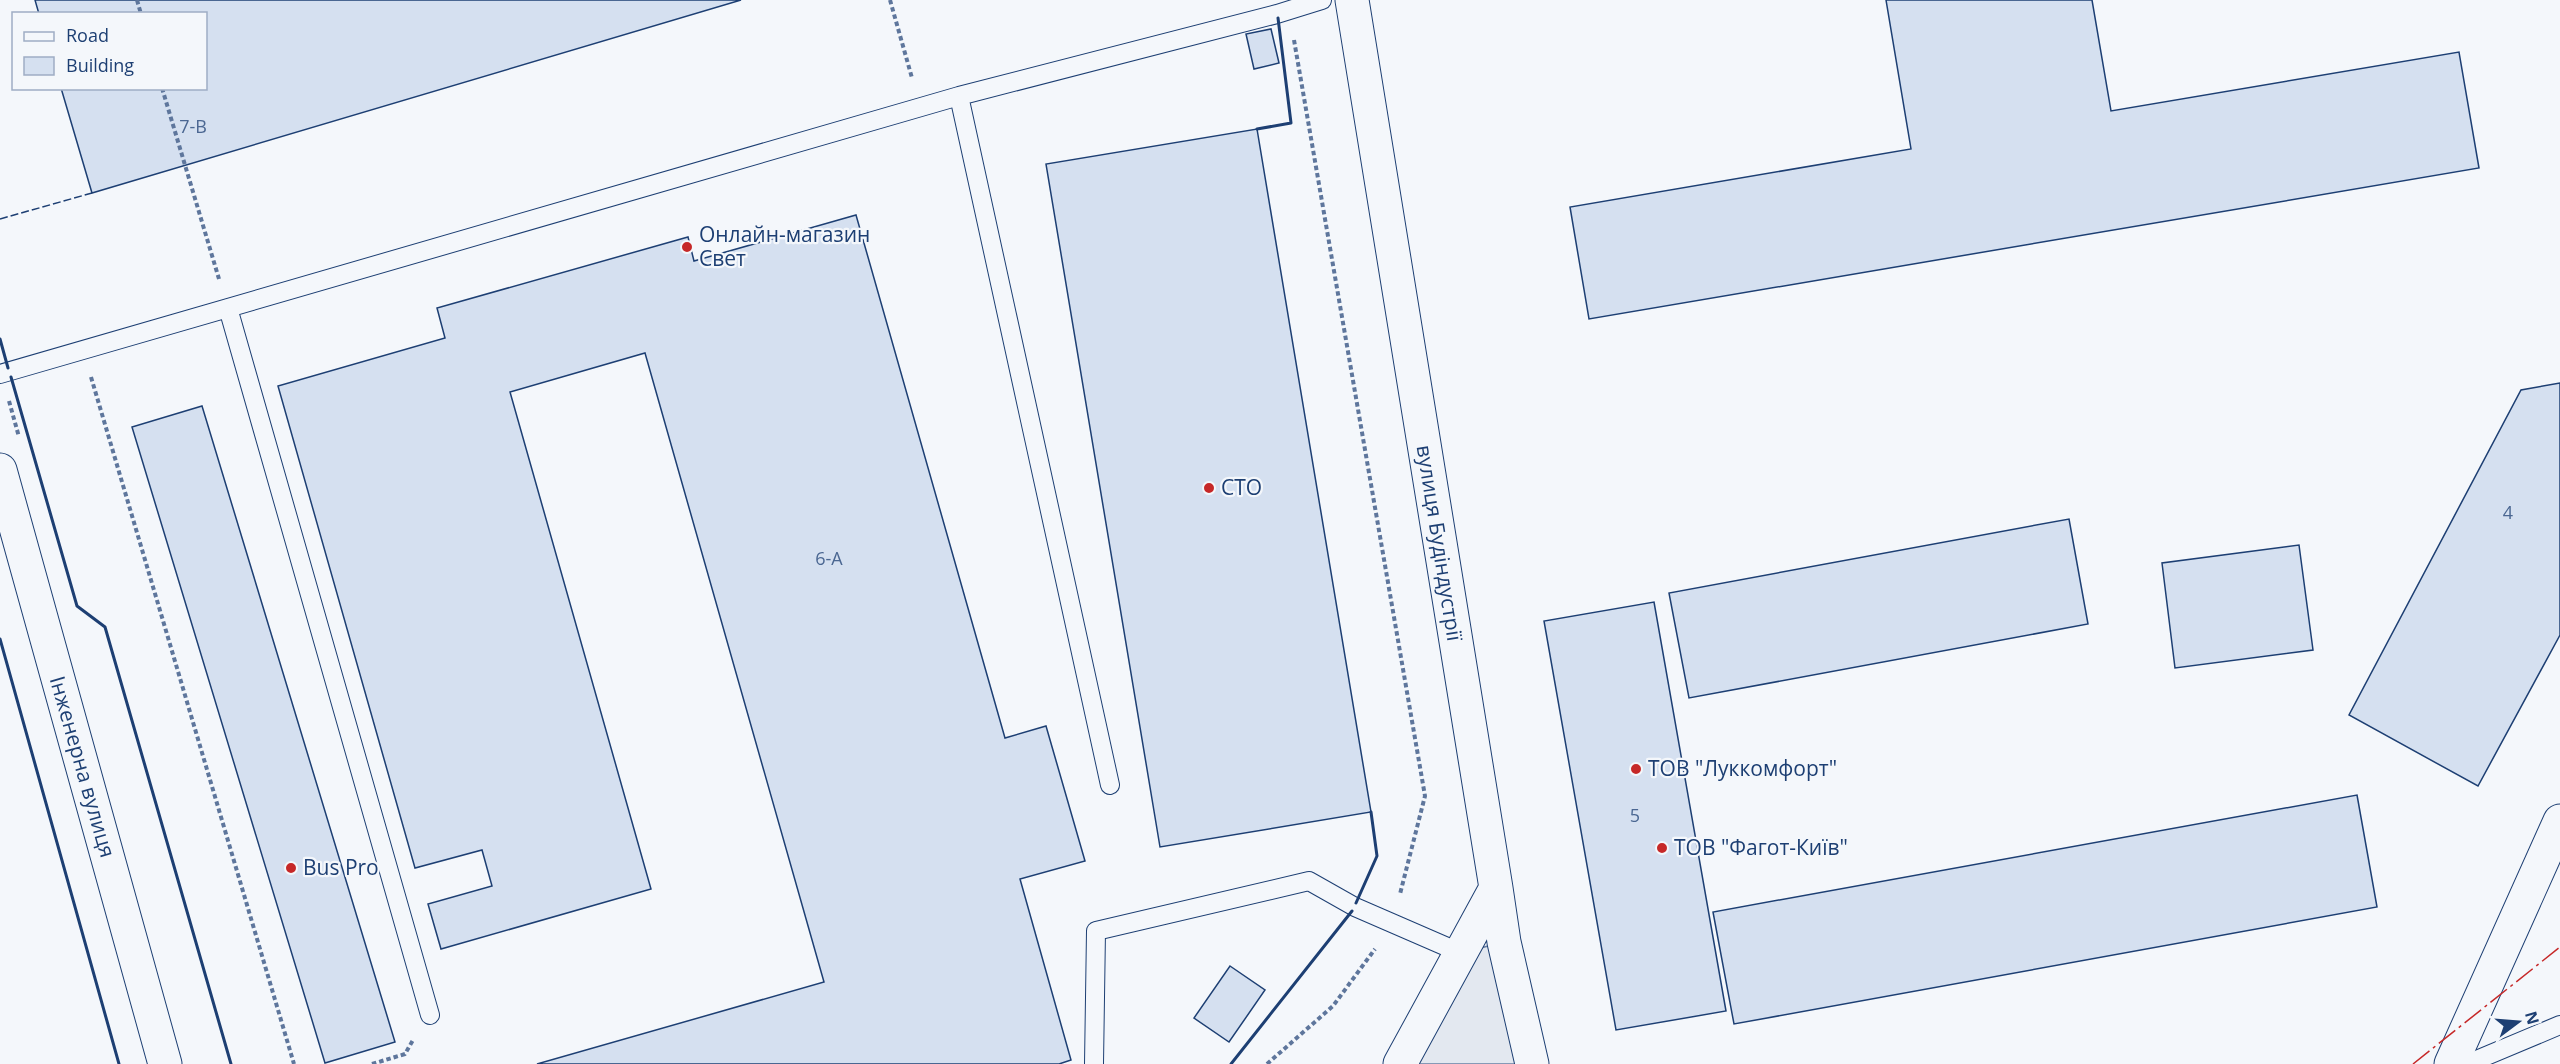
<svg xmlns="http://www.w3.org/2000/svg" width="2560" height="1064" font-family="'Open Sans',sans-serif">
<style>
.parking{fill:#e3e8f0;stroke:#687fa3;stroke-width:1.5}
.building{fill:#d5e0f0;stroke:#1d3f73;stroke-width:1.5}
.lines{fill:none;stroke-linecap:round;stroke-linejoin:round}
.service-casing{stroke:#1d3f73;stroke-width:20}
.minor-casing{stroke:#1d3f73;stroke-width:35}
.path{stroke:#5e769c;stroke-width:4;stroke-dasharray:4.5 3;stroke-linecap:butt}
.service{stroke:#f4f7fb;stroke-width:18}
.minor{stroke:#f4f7fb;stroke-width:33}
.fence{stroke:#1d3f73;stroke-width:1.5;stroke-dasharray:8 3;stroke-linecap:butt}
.wall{stroke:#1d3f73;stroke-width:3}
.power{stroke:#c62828;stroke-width:1.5;stroke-dasharray:21 4.5 3 4.5;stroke-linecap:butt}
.poi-dot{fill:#c62828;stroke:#f4f7fb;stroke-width:2}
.labels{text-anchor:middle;stroke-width:4.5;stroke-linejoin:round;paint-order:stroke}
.number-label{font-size:18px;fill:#4b6792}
.poi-label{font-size:21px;fill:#1d3f73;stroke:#f4f7fb;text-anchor:start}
.street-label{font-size:21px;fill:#1d3f73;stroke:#f4f7fb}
</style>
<rect width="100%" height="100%" fill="#f4f7fb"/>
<path class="parking" d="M1504,942L1532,1064H1412L1461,953Z"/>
<path class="building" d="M35,0H741L92,193L61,88H206V14H39Z
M1886,0H2092L2111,111L2459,52L2479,168L1589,319L1570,207L1911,149Z
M1271,29L1279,63L1254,69L1246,34Z
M1257,129L1371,812L1160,847L1046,164Z
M856,215L1005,738L1046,726L1085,861L1020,879L1071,1060L1059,1064H537L824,982L645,353L510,392L651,889L441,949L428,904L492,886L482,850L415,868L278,386L445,338L437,308L688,237L694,261Z
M2560,383V635L2478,786L2349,715L2521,390Z
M202,406L395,1042L325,1063L132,427Z
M2069,519L2088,624L1689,698L1669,593Z
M2299,545L2313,650L2175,668L2162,563Z
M1654,602L1726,1011L1616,1030L1544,621Z
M2357,795L2377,907L1734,1024L1713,912Z
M1230,966L1265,990L1229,1042L1194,1018Z"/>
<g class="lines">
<defs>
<path id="service" d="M959,96L1110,785
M228,308L430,1015
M0,374L959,96L1277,14L1322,0
M1094,1064L1096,931L1309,881L1355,907L1461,953
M2467,1064L2560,1025"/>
<path id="minor" d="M1352,0L1496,888L1400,1064
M0,470L165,1064
M1496,888L1504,942L1532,1064
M2451,1064L2560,821"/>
</defs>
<use href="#service" class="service-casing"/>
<use href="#minor" class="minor-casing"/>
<path class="path" d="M137,0L141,14
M890,0L912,78
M1294,40L1425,796L1400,894
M162,88L219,279
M91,377L294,1064
M9,401L19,437
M372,1064L405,1054L413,1040
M1267,1064L1333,1006L1375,949"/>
<use href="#service" class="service"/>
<use href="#minor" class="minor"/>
<path class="fence" d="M0,219L92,193"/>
<path class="wall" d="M1257,129L1291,123L1278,18
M0,339L8,368
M11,377L77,606L105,627L231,1064
M0,639L119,1064
M1356,903L1377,856L1371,812
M1231,1064L1352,911"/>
<path class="power" d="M2413,1064L2560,947"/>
</g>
<g class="poi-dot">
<circle cx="687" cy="247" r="6"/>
<circle cx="1209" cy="488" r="6"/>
<circle cx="1636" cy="769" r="6"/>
<circle cx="1662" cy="848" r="6"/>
<circle cx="291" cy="868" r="6"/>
</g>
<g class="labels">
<g class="number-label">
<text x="193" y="133">7-В</text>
<text x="2508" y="519">4</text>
<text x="829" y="565">6-А</text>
<text x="1635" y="822">5</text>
</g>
<g class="poi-label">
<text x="699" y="242">Онлайн-магазин<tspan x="699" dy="24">Свет</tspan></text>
<text x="1221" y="495">СТО</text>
<text x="1648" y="776">ТОВ "Луккомфорт"</text>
<text x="1674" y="855">ТОВ "Фагот-Київ"</text>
<text x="303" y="875">Bus Pro</text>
</g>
<g class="street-label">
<text transform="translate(1439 543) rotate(81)" y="7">вулиця Будіндустрії</text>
<text transform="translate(82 767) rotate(74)" y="7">Інженерна вулиця</text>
</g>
</g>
<rect x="12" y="12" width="195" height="78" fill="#f4f7fb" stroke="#9eadc5" stroke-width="1.5"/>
<rect x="24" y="32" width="30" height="9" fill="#f4f7fb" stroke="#9eadc5" stroke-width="1.5"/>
<text x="66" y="42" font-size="18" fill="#1d3f73">Road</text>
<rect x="24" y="57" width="30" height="18" fill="#d5e0f0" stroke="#9eadc5" stroke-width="1.5"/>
<text x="66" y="72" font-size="18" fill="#1d3f73">Building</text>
<g transform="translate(2518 1022) rotate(74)" stroke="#f4f7fb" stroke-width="4.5" paint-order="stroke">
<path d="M0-4.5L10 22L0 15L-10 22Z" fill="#1d3f73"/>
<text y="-9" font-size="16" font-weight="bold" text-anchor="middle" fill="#1d3f73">N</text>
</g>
</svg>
